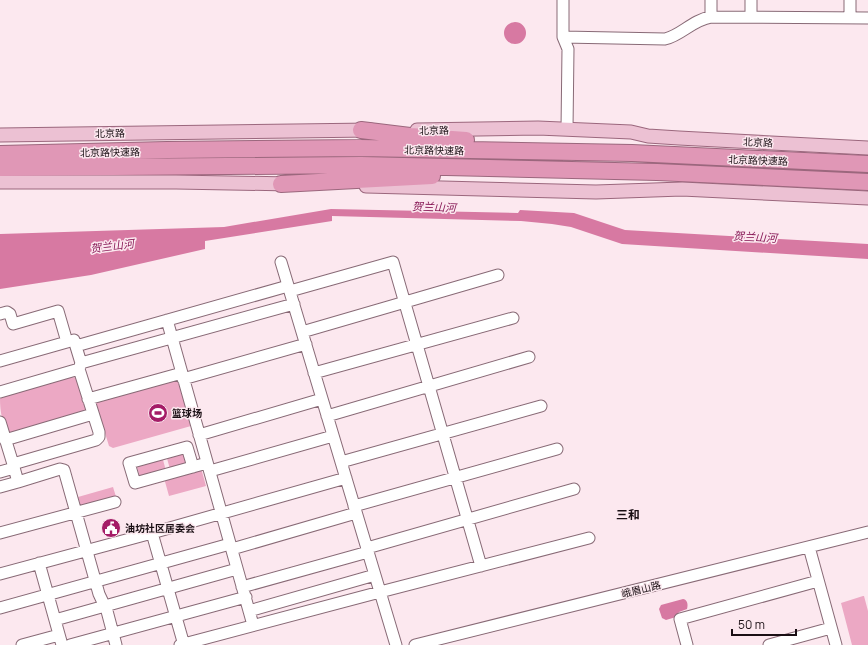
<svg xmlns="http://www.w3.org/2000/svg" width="868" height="645" font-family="Manrope,'Noto Sans SC',sans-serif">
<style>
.green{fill:#eca8c4}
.water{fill:#d779a2}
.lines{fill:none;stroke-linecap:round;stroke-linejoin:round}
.minor-casing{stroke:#886a76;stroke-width:13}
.major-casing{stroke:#9b677d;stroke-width:15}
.highway-casing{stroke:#9b677d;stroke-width:18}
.minor{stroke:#fff;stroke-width:11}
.major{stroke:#ecc1d3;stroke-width:13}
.highway{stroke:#e097b6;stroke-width:16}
.labels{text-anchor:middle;stroke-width:3;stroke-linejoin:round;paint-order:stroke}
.street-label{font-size:10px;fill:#1a0f14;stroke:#fce8ef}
.poi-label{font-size:10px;font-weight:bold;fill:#1a0f14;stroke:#fce8ef;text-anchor:start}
.water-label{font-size:11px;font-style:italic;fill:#861654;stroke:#fce8ef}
.quarter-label{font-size:12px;font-weight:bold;fill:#1a0f14;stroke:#fce8ef}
</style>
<rect width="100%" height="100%" fill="#fce8ef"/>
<path class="green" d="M70,377L79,378L88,410L11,433C2,426 0,411 0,399L2,397Z
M177,377L191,426L113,448L109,446L97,407L96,403L99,399Z
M186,449L190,463L170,469L166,455Z
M162,456L166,471L140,478L136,463Z
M201,468L206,486L169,496L164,478Z
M113,487L117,500L82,510L78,497Z
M863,596H864L868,611V645H852L841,603Z"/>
<path class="water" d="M504 33a11 11 0 1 1 22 0a11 11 0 1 1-22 0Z
M331,209L518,213L520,210L574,213L625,230L868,244V259L622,244L571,227L552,224L521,221L332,216V221L205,241V249L91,275L0,289V234L224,227Z
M683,599C688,600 688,605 687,609L679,612L676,617L666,620L662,618L659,609L661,605Z"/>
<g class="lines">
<defs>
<path id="minor" d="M563,0V37L568,49L567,129
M711,17V0
M751,17V0
M850,18V0
M563,37L665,39C682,35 692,20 711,17L868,18
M281,262L396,645
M290,291L393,262L481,566
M0,314L7,312L10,314L13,324L58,311L67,342
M167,320L253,625
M302,332L498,275
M76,346L288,286
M0,361L74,340L81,363
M79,369L81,363L294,304
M314,373L513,318
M183,379L306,344
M0,392L79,369L99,432V437L96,440L13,464L0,422
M88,399L182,373
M327,416L529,357
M199,435L322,399
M5,440L93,414
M341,462L541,406
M13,464L18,482L60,469L64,470L99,594L107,611L116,645
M193,467L187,447L129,463L135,483L207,463
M210,471L333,436
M0,472L14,468
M0,487L18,482
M354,506L557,449
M0,533L115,502
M152,533L184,645
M809,547L836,645
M367,548L574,489
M232,549L356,513
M39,563L62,645
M0,574L152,533L346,478
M242,587L368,552
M0,608L230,544
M249,611L375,575
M55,620L237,569
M22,645L59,635
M70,645L246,597
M180,645L380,592L589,538
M415,645L868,532
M687,645L680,619L818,581
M769,645L831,628"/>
<path id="major" d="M417,130L538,128L631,132L648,136L679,138L868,148
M0,135L371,130
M0,182H176L290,184
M366,186L596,192L682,189L868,198"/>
<path id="highway" d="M361,130L410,136L466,140
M0,154L167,150L360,148L632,153L868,164
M0,168L361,165L657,172L868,182
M281,184L432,176"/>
</defs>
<use href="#minor" class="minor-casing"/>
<use href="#major" class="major-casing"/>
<use href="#highway" class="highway-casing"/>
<use href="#minor" class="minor"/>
<use href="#major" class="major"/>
<use href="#highway" class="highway"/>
</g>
<defs>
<symbol id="stadium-disc" viewBox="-11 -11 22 22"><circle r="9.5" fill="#a41c67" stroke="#fce8ef"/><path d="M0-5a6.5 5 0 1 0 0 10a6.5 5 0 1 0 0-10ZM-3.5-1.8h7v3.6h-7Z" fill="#fff"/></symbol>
<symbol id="civic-disc" viewBox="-11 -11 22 22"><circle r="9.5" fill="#a41c67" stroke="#fce8ef"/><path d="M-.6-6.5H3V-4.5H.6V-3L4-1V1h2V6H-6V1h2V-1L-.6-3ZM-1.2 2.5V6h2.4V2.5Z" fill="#fff"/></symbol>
</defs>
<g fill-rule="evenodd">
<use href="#stadium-disc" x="147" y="402" width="22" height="22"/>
<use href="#civic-disc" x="100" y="517" width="22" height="22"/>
</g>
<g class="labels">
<g class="street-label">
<text transform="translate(434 130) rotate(-1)" y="4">北京路</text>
<text transform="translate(110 133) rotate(-1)" y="4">北京路</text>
<text transform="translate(758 142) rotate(3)" y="4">北京路</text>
<text transform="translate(434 150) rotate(1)" y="4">北京路快速路</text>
<text transform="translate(110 152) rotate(-1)" y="4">北京路快速路</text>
<text transform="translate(758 160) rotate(2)" y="4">北京路快速路</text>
<text transform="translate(641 589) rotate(-14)" y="4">峨眉山路</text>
</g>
<g class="poi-label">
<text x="172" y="417">篮球场</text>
<text x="125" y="532">油坊社区居委会</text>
</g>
<g class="water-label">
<text transform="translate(434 207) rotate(2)" y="4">贺兰山河</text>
<text transform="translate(755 237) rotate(3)" y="4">贺兰山河</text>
<text transform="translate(112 246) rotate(-7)" y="4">贺兰山河</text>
</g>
<g class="quarter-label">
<text x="628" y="519">三和</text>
</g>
</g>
<path d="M732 629v6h64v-6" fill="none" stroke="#1a0f14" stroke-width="2"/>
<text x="738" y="629" font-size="12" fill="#1a0f14" stroke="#fce8ef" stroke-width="3" paint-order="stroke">50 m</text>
</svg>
